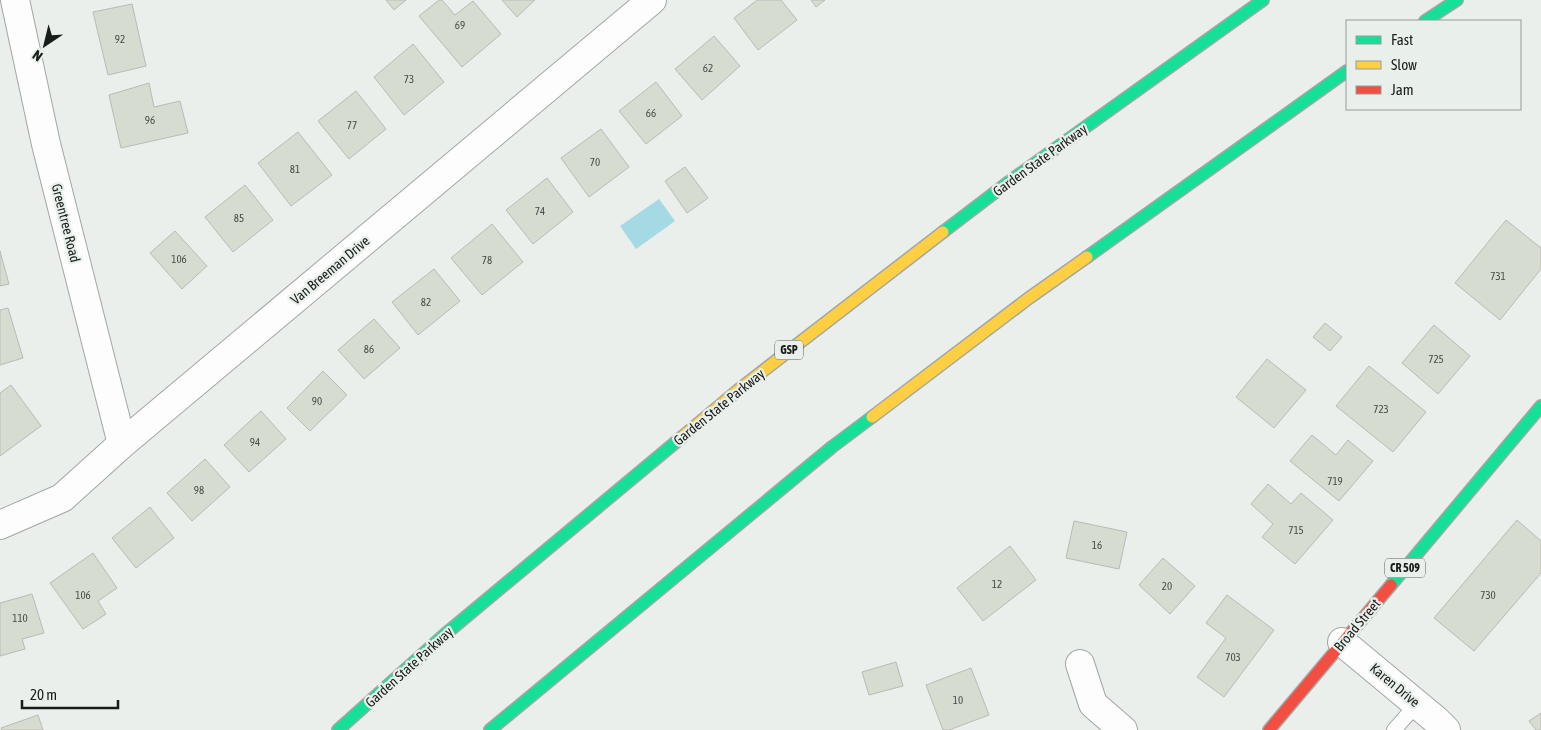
<svg xmlns="http://www.w3.org/2000/svg" width="1541" height="730" font-family="'Asap Condensed',sans-serif">
<style>
.water{fill:#a5d9e3}
.building{fill:#d6dcd0;stroke:#b8bbb8}
.lines{fill:none;stroke-linecap:round;stroke-linejoin:round}
.lane-casing{stroke:#a2a6a4;stroke-width:16}
.street-casing{stroke:#a2a6a4;stroke-width:30}
.fast-casing{stroke:#a2a6a4;stroke-width:14}
.slow-casing{stroke:#a2a6a4;stroke-width:14}
.jam-casing{stroke:#a2a6a4;stroke-width:14}
.lane{stroke:#fcfdfc;stroke-width:14}
.street{stroke:#fcfdfc;stroke-width:28}
.fast{stroke:#16e098;stroke-width:11}
.slow{stroke:#ffcf43;stroke-width:11}
.jam{stroke:#f24e42;stroke-width:11}
.labels{text-anchor:middle;stroke-width:4.5;stroke-linejoin:round;paint-order:stroke}
.number-label{font-size:11px;fill:#494c48}
.shield{fill:#e9f0eb;stroke:#585c59;stroke-width:1}
.shield-label{font-size:12px;font-weight:bold;fill:#1a1c1a}
.street-label{font-size:14px;fill:#1a1c1a;stroke:#e9f0eb}
</style>
<rect width="100%" height="100%" fill="#eaefec"/>
<path class="water" d="M659,199L675,221L636,249L620,226Z"/>
<path class="building" d="M386,0H406L394,10Z
M439,0H442L455,15L473,1L501,34L462,67L419,16Z
M502,0H535L517,17Z
M757,0H781L797,20L758,50L734,18Z
M811,0H825L816,7Z
M132,4L146,66L108,75L93,12Z
M714,36L740,66L702,100L675,69Z
M413,44L444,82L404,115L374,77Z
M656,82L682,116L646,144L619,111Z
M149,83L154,107L180,101L188,133L121,148L109,95Z
M356,91L386,129L349,159L318,121Z
M601,129L629,167L589,197L561,158Z
M298,132L332,175L291,206L258,163Z
M685,167L708,198L687,213L665,181Z
M547,178L573,212L533,244L506,210Z
M245,185L273,220L233,252L205,217Z
M1506,220L1541,248V269L1500,320L1455,283Z
M492,224L523,262L482,295L451,258Z
M175,231L207,266L182,289L150,253Z
M0,251L9,284L0,286Z
M434,269L460,301L418,335L392,302Z
M8,308L23,358L0,365V310Z
M374,319L400,348L364,379L338,350Z
M1325,323L1342,337L1330,351L1313,337Z
M1434,325L1470,356L1438,394L1402,363Z
M1267,359L1306,390L1274,428L1236,397Z
M1369,366L1426,412L1393,452L1336,406Z
M323,371L347,395L310,431L287,408Z
M11,385L41,426L0,456V393Z
M261,411L286,439L249,472L224,445Z
M1312,435L1336,455L1348,440L1373,461L1339,501L1290,461Z
M205,459L230,487L192,521L167,493Z
M1268,484L1291,504L1301,493L1333,520L1295,564L1262,537L1273,524L1251,504Z
M150,507L174,538L136,568L112,538Z
M1517,520L1541,541V573L1474,651L1434,618Z
M1074,521L1127,532L1119,569L1066,558Z
M1010,546L1036,580L983,621L957,588Z
M93,553L117,588L98,601L106,614L83,629L50,583Z
M1163,558L1195,586L1170,614L1139,585Z
M32,594L44,633L22,639L25,649L0,656V603Z
M1227,595L1274,630L1224,697L1197,677L1226,638L1206,623Z
M896,662L903,686L869,695L862,672Z
M971,668L989,715L949,730H943L926,685Z
M1541,713V730H1536L1529,721Z
M38,715L43,730H2L1,728Z"/>
<g class="lines">
<defs>
<path id="lane" d="M1394,730L1417,704"/>
<path id="street" d="M15,0L46,144L122,444
M0,525L62,498L122,444L652,0
M1342,642L1436,720L1446,730
M1080,664L1093,704L1123,730"/>
<path id="fast" d="M1425,21L1457,0
M943,232L1006,184L1263,0
M1087,257L1347,71
M1391,585L1541,406
M338,730L443,636L682,437
M490,730L832,447L872,417"/>
<path id="slow" d="M872,417L1029,298L1087,257
M682,437L737,391L943,232"/>
<path id="jam" d="M1269,730L1391,585"/>
</defs>
<use href="#lane" class="lane-casing"/>
<use href="#street" class="street-casing"/>
<use href="#fast" class="fast-casing"/>
<use href="#slow" class="slow-casing"/>
<use href="#jam" class="jam-casing"/>
<use href="#lane" class="lane"/>
<use href="#street" class="street"/>
<use href="#fast" class="fast"/>
<use href="#slow" class="slow"/>
<use href="#jam" class="jam"/>
</g>
<g class="labels">
<g class="number-label">
<text x="460" y="29">69</text>
<text x="120" y="43">92</text>
<text x="708" y="72">62</text>
<text x="409" y="83">73</text>
<text x="651" y="117">66</text>
<text x="150" y="124">96</text>
<text x="352" y="129">77</text>
<text x="595" y="166">70</text>
<text x="295" y="173">81</text>
<text x="540" y="215">74</text>
<text x="239" y="222">85</text>
<text x="179" y="263">106</text>
<text x="487" y="264">78</text>
<text x="1498" y="280">731</text>
<text x="426" y="306">82</text>
<text x="369" y="353">86</text>
<text x="1436" y="363">725</text>
<text x="317" y="405">90</text>
<text x="1381" y="413">723</text>
<text x="255" y="446">94</text>
<text x="1335" y="485">719</text>
<text x="199" y="494">98</text>
<text x="1296" y="534">715</text>
<text x="1097" y="549">16</text>
<text x="997" y="588">12</text>
<text x="1167" y="590">20</text>
<text x="83" y="599">106</text>
<text x="1488" y="599">730</text>
<text x="20" y="622">110</text>
<text x="1233" y="661">703</text>
<text x="958" y="704">10</text>
</g>
<g class="shield">
<rect x="775" y="340.5" width="28" height="19" rx="4"/>
<rect x="1385" y="558.5" width="40" height="19" rx="4"/>
</g>
<g class="shield-label">
<text x="789" y="354">GSP</text>
<text x="1405" y="572">CR 509</text>
</g>
<g class="street-label">
<text transform="translate(1040 160) rotate(-36)" y="5">Garden State Parkway</text>
<text transform="translate(66 223) rotate(76)" y="5">Greentree Road</text>
<text transform="translate(330 270) rotate(-40)" y="5">Van Breeman Drive</text>
<text transform="translate(719 407) rotate(-39)" y="5">Garden State Parkway</text>
<text transform="translate(1357 625) rotate(-50)" y="5">Broad Street</text>
<text transform="translate(409 667) rotate(-42)" y="5">Garden State Parkway</text>
<text transform="translate(1395 685) rotate(40)" y="5">Karen Drive</text>
</g>
</g>
<rect x="1346" y="20" width="175" height="90" fill="#e9f0eb" stroke="#969b97"/>
<rect x="1356" y="36" width="25" height="8" fill="#16e098" stroke="#969b97"/>
<text x="1391" y="45" font-size="15" fill="#1a1c1a">Fast</text>
<rect x="1356" y="61" width="25" height="8" fill="#ffcf43" stroke="#969b97"/>
<text x="1391" y="70" font-size="15" fill="#1a1c1a">Slow</text>
<rect x="1356" y="86" width="25" height="8" fill="#f24e42" stroke="#969b97"/>
<text x="1391" y="95" font-size="15" fill="#1a1c1a">Jam</text>
<g transform="translate(45 45) rotate(215)" stroke="#e9f0eb" stroke-width="4" paint-order="stroke">
<path d="M0-4L9 19L0 12L-9 19Z" fill="#1a1c1a"/>
<text y="-8" font-size="14" font-weight="bold" text-anchor="middle" fill="#1a1c1a">N</text>
</g>
<path d="M22 700v8h96v-8" fill="none" stroke="#1a1c1a" stroke-width="2.5"/>
<text x="30" y="700" font-size="15" fill="#1a1c1a" stroke="#e9f0eb" stroke-width="4" paint-order="stroke">20 m</text>
</svg>
